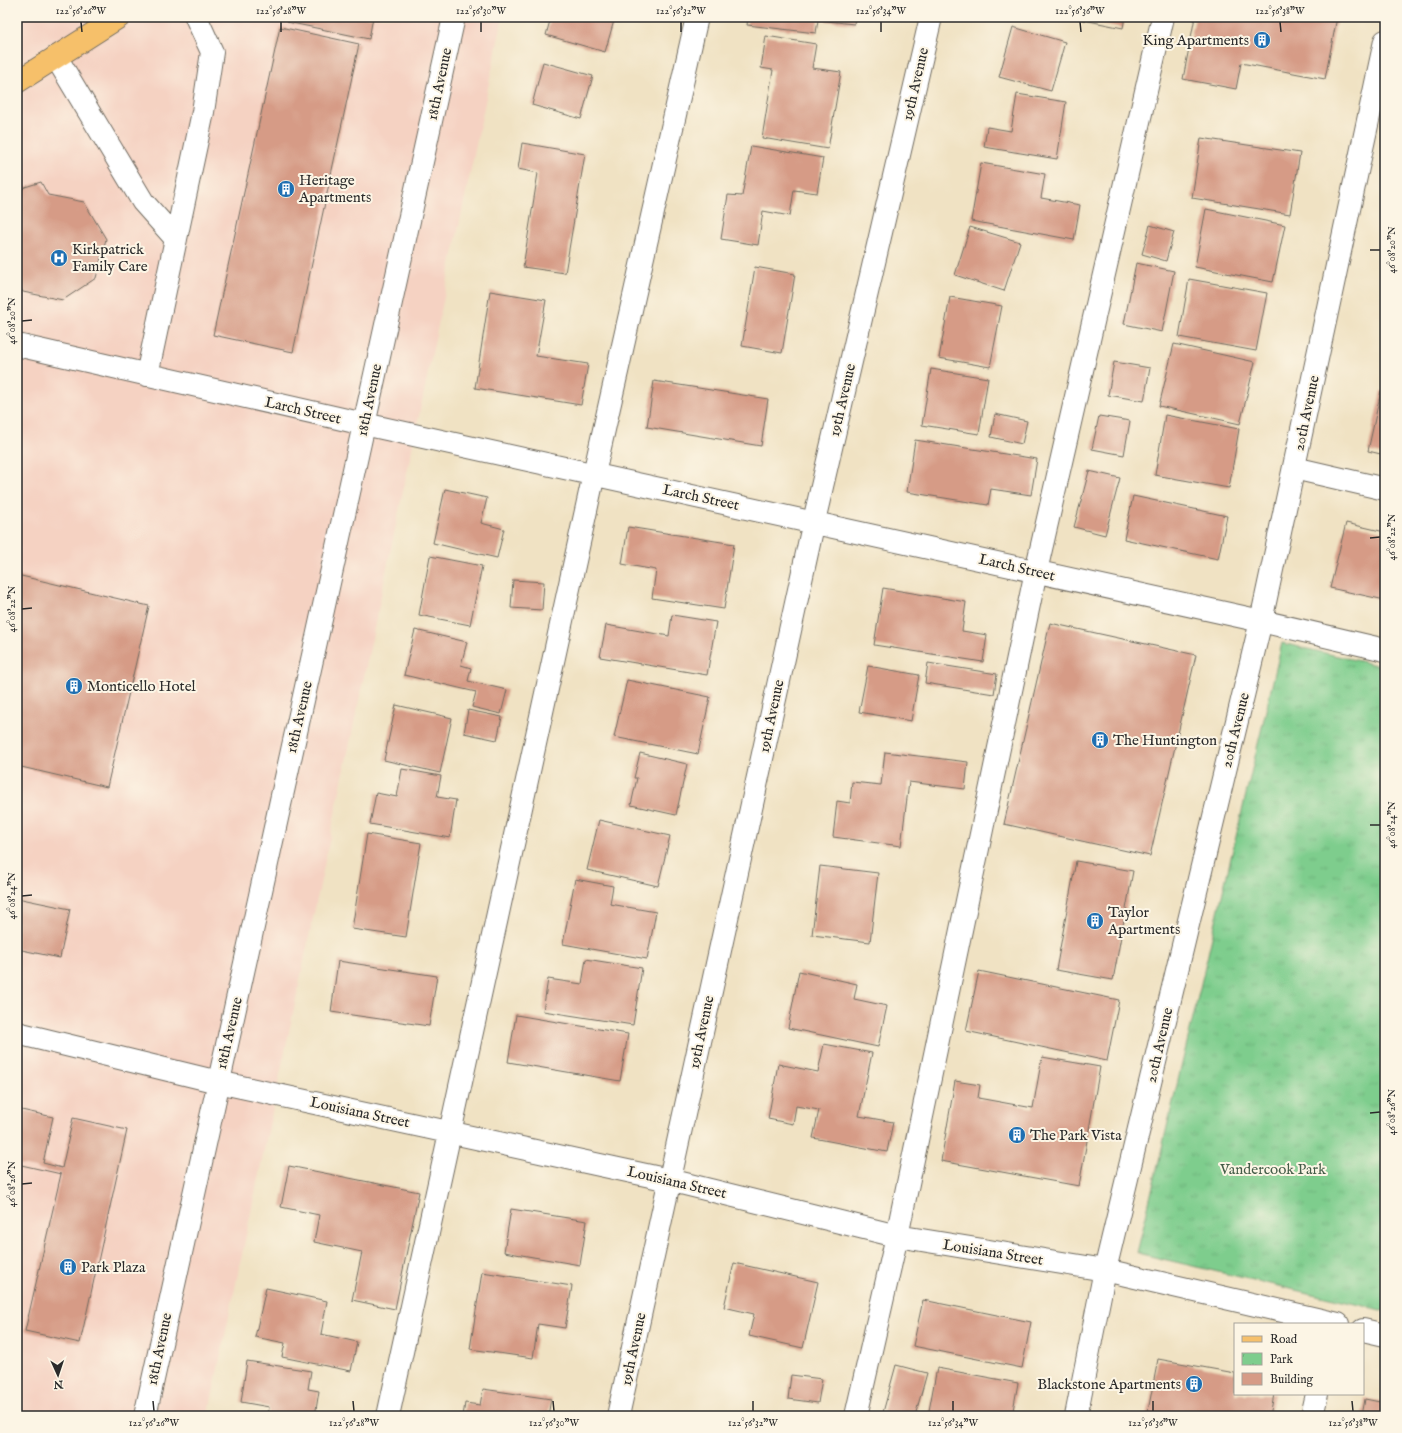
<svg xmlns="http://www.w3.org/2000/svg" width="1402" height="1433" font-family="'IM FELL English',serif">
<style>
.built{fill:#f5d2c2}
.park{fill:url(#park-tufts);stroke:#547c5c}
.building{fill:#d69b86}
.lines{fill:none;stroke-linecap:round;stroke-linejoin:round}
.minor-casing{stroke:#706b60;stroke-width:24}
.major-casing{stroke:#706b60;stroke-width:24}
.minor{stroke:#fff;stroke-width:22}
.major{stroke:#f6c06b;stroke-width:22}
.ticks{fill:none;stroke:#2b2b2b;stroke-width:1.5}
.labels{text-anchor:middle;stroke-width:4;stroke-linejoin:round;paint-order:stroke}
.poi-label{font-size:15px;fill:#2b2b2b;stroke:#fcf5e5;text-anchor:start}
.street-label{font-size:15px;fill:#2b2b2b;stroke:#fcf5e5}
.park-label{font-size:15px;fill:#445c48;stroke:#fcf5e5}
.neatline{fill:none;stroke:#2b2b2b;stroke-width:1.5}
.ticks-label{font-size:10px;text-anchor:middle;fill:#2b2b2b}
</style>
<defs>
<pattern id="park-tufts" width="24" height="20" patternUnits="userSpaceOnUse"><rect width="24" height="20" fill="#7ecd8d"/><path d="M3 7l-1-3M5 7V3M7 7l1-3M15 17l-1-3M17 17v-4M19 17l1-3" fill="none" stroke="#6db07a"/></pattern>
</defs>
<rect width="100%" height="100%" fill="#fcf5e5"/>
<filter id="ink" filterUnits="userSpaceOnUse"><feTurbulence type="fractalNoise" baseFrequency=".025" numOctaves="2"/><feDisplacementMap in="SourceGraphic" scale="8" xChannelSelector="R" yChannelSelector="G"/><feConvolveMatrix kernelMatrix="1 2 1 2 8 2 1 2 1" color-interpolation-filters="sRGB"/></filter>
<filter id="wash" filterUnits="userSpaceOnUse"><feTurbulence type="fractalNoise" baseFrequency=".012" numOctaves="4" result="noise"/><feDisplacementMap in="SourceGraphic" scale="16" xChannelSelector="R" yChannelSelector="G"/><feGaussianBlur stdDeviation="0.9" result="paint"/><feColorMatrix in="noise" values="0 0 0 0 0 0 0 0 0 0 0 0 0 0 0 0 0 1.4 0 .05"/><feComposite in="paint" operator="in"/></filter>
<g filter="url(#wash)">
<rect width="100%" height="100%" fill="#f0e2c3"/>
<path class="built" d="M17,17H503L208,1416H17Z"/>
<path class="park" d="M1282,643L1385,667V1311L1137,1253Z"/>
<g id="blocks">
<path class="building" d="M294,17H373L369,39L287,22Z
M551,17H615L605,52L546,35Z
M748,17H855L854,24L818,20L816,33L747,25Z
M1069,17H1125L1123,28Z
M1195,17H1337L1325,79L1241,63L1236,89L1183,79Z
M280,27L359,44L293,352L213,335Z
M1013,27L1065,42L1051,91L999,77Z
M766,36L816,44L812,68L841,72L828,149L762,138L773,70L761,68Z
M543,62L593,76L581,119L532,105Z
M1017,94L1066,102L1057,159L984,147L987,127L1011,131Z
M1201,138L1300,153L1290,214L1192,198Z
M522,143L585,154L565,273L523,267L538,173L518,169Z
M751,146L823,158L817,193L794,190L790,216L763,211L758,245L721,239L728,195L742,196Z
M981,163L1045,174L1041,198L1080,205L1074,240L971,221Z
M41,182L48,195L84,202L106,239L96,278L63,300L23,292L17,282V193L25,187Z
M1206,209L1285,225L1273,282L1195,267Z
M1150,225L1174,232L1166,261L1142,254Z
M970,227L1020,242L1004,291L955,275Z
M1136,263L1174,271L1162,332L1124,324Z
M755,267L795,274L782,353L742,346Z
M1189,279L1267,293L1256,351L1179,337Z
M490,291L546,300L536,356L588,364L581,405L475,388Z
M950,297L1002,306L990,367L939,358Z
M1174,344L1255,362L1240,424L1159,406Z
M1114,362L1150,368L1144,401L1108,395Z
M931,369L988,378L979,434L922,425Z
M654,381L768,399L761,446L647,427Z
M1381,391H1385V455L1368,451Z
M995,414L1027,421L1022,444L991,437Z
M1165,415L1239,429L1229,488L1155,475Z
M1099,416L1130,421L1124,455L1092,449Z
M915,440L1037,459L1031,495L991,489L988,505L907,492Z
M1089,471L1120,478L1105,535L1074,527Z
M445,489L487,498L481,523L504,529L497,558L433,543Z
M1133,496L1227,516L1218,559L1124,539Z
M1346,523L1385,532V600L1330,588Z
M628,527L734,544L724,609L652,598L656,570L622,564Z
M430,556L482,566L470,625L419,615Z
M17,575L149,606L107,787L17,766Z
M513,580L544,582L542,610L511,608Z
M883,588L966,602L962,631L987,635L983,662L874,645Z
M672,615L716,622L707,675L600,657L606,625L669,636Z
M1050,623L1196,655L1150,856L1004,824Z
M415,630L467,642L461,665L471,668L468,681L507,690L501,714L472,707L476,692L404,675Z
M928,663L997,674L994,694L925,683Z
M868,666L919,675L911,721L859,712Z
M627,680L710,697L698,754L614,737Z
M396,705L452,718L440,773L384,760Z
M468,710L502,717L497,740L464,733Z
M885,752L968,762L965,789L909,782L901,846L833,837L837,801L850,803L852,782L881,785Z
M640,753L687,764L676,815L631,805L637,778H634Z
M402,769L441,776L437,797L456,800L450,838L370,824L376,793L397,797Z
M599,820L670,836L658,886L587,870Z
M367,834L421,843L406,937L352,929Z
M1076,861L1133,871L1113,980L1056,970Z
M820,866L878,873L870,942L812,935Z
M575,879L613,886L610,904L656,912L647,959L563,944Z
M17,898L70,909L60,958L17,949Z
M586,959L642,968L633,1025L543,1011L548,979L582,984Z
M338,961L437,976L429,1026L331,1012Z
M799,971L857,984L854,999L887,1006L878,1047L788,1028Z
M979,971L1119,1000L1107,1061L966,1031Z
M516,1015L628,1034L620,1081L508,1062Z
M824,1044L872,1053L859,1116L893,1122L887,1152L813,1138L819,1110L796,1106L793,1124L768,1119L778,1064L818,1072Z
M1042,1057L1100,1067L1079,1186L941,1161L955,1081L980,1085L978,1098L1033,1108Z
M17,1109L53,1117L43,1163L62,1168L73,1118L127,1130L80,1343L25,1331L61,1174L17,1164Z
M289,1166L419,1192L395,1309L352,1300L362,1252L314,1242L319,1215L281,1207Z
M511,1209L587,1221L580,1265L504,1252Z
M734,1263L818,1282L803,1348L749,1336L754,1314L724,1307Z
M482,1272L572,1286L565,1328L538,1324L533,1358L470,1349Z
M266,1288L327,1301L321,1334L357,1342L351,1371L282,1357L285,1343L255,1337Z
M923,1300L1031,1322L1022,1368L913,1346Z
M1158,1359L1235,1373V1394H1274L1270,1416H1147Z
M247,1361L311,1371L308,1389L319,1391L315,1416H268L269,1407L241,1402Z
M896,1365L927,1373L915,1416H882Z
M937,1368L1018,1383L1012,1416H928Z
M791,1375L822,1379L818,1403L788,1399Z
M483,1389L551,1399L548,1416H463L465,1403L480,1405Z
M1365,1399L1385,1403V1416H1362Z"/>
</g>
</g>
<g filter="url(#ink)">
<use href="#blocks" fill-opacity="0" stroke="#706b60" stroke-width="1"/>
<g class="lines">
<defs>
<path id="minor" d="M56,57L143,202L176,239
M17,345L364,424L1261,621L1385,650
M147,375L203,112L212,52L196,17
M1294,468L1385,489
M17,1033L218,1082L669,1180L897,1236L1105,1270L1338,1324
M1363,1330L1385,1335
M145,1416L454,17
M388,1416L594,474L697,17
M618,1416L814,521L931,17
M856,1416L897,1236L1036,571L1163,17
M1076,1416L1105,1270L1261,621L1385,41
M1312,1416L1317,1394"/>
<path id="major" d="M17,82L119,17"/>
</defs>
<use href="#minor" class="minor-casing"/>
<use href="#major" class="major-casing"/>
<use href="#minor" class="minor"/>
<use href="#major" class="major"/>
</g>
</g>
<path class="ticks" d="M81,22L82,32M281,22V32M481,22V32M681,22V32M881,22V32M1080,22L1081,32M1280,22L1281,32M1370,250H1380M22,321L32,320M1370,538L1380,537M22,609L32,608M1370,825H1380M22,896L32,895M1370,1113L1380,1112M22,1184L32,1183M153,1401L154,1411M353,1401L354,1411M553,1401L554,1411M753,1401V1411M953,1401V1411M1153,1401V1411M1352,1401L1353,1411"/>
<defs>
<symbol id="building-disc" viewBox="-11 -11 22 22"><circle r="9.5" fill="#1f6fb2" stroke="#fcf5e5"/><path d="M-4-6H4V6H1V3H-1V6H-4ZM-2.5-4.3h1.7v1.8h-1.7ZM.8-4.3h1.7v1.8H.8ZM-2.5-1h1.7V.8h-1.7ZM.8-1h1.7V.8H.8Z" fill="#fff"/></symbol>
<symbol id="hospital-disc" viewBox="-11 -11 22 22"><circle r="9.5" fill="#1f6fb2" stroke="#fcf5e5"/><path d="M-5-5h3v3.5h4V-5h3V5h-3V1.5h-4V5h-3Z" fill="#fff"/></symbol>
</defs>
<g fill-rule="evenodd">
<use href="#building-disc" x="1252" y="30" width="20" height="20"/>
<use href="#building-disc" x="276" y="179" width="20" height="20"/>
<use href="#hospital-disc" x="49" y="248" width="20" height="20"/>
<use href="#building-disc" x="64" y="676" width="20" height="20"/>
<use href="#building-disc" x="1090" y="730" width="20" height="20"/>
<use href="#building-disc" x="1085" y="911" width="20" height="20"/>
<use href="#building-disc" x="1007" y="1125" width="20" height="20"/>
<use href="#building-disc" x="58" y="1257" width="20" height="20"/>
<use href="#building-disc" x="1184" y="1374" width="20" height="20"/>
</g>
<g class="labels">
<g class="poi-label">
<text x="1249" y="45" text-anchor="end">King Apartments</text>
<text x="299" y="185">Heritage<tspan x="299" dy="17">Apartments</tspan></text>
<text x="72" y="254">Kirkpatrick<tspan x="72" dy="17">Family Care</tspan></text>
<text x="87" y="691">Monticello Hotel</text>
<text x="1113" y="745">The Huntington</text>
<text x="1108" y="917">Taylor<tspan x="1108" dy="17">Apartments</tspan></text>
<text x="1030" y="1140">The Park Vista</text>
<text x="81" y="1272">Park Plaza</text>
<text x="1181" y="1389" text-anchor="end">Blackstone Apartments</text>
</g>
<g class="street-label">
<text transform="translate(439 84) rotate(-78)" y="5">18th Avenue</text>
<text transform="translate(915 84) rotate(-77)" y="5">19th Avenue</text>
<text transform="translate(369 400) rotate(-78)" y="5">18th Avenue</text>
<text transform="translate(842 400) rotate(-77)" y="5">19th Avenue</text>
<text transform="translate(303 410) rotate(13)" y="5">Larch Street</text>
<text transform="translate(1306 413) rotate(-78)" y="5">20th Avenue</text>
<text transform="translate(701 497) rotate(12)" y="5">Larch Street</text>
<text transform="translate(1017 567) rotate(13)" y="5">Larch Street</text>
<text transform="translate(771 716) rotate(-78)" y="5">19th Avenue</text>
<text transform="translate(299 717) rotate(-77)" y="5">18th Avenue</text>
<text transform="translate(1235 730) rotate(-76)" y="5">20th Avenue</text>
<text transform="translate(701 1032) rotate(-78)" y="5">19th Avenue</text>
<text transform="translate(229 1033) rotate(-77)" y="5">18th Avenue</text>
<text transform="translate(1159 1045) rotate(-77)" y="5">20th Avenue</text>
<text transform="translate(360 1112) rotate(12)" y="5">Louisiana Street</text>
<text transform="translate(677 1182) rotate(13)" y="5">Louisiana Street</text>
<text transform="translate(993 1252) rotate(9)" y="5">Louisiana Street</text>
<text transform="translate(159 1349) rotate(-78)" y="5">18th Avenue</text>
<text transform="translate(633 1349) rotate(-78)" y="5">19th Avenue</text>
</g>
<g class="park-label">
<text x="1273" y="1174">Vandercook Park</text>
</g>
</g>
<rect width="1402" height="1433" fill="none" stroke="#fcf5e5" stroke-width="44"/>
<rect x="1234" y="1323" width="130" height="72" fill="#fcf5e5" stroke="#a8a49b"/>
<rect x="1242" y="1336" width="20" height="6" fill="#f6c06b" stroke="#a8a49b"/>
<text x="1270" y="1343" font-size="12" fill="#2b2b2b">Road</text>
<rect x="1242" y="1353" width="20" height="12" fill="url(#park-tufts)" stroke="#a8a49b"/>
<text x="1270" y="1363" font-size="12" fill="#2b2b2b">Park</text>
<rect x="1242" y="1373" width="20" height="12" fill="#d69b86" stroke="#a8a49b"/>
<text x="1270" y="1383" font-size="12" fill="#2b2b2b">Building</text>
<g transform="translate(58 1375) rotate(177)" stroke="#fcf5e5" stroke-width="3" paint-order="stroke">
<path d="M0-3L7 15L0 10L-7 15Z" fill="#2b2b2b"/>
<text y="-6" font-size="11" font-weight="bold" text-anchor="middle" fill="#2b2b2b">N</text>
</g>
<rect x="22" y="22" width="1358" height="1389" class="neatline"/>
<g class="ticks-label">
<text x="81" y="14">122°56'26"W</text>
<text x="281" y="14">122°56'28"W</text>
<text x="481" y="14">122°56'30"W</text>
<text x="681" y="14">122°56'32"W</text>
<text x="881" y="14">122°56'34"W</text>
<text x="1080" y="14">122°56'36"W</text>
<text x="1280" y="14">122°56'38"W</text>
<text transform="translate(1391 250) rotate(-90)" y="4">46°08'20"N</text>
<text transform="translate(11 321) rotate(-90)" y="4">46°08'20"N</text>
<text transform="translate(1391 537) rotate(-90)" y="4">46°08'22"N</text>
<text transform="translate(11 609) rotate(-90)" y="4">46°08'22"N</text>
<text transform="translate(1391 825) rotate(-90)" y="4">46°08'24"N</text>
<text transform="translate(11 896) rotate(-90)" y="4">46°08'24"N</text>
<text transform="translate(1391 1112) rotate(-90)" y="4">46°08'26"N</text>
<text transform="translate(11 1184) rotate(-90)" y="4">46°08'26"N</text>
<text x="154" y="1426">122°56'26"W</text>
<text x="354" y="1426">122°56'28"W</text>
<text x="554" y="1426">122°56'30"W</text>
<text x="753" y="1426">122°56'32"W</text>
<text x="953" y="1426">122°56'34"W</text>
<text x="1153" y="1426">122°56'36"W</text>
<text x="1353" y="1426">122°56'38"W</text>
</g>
</svg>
